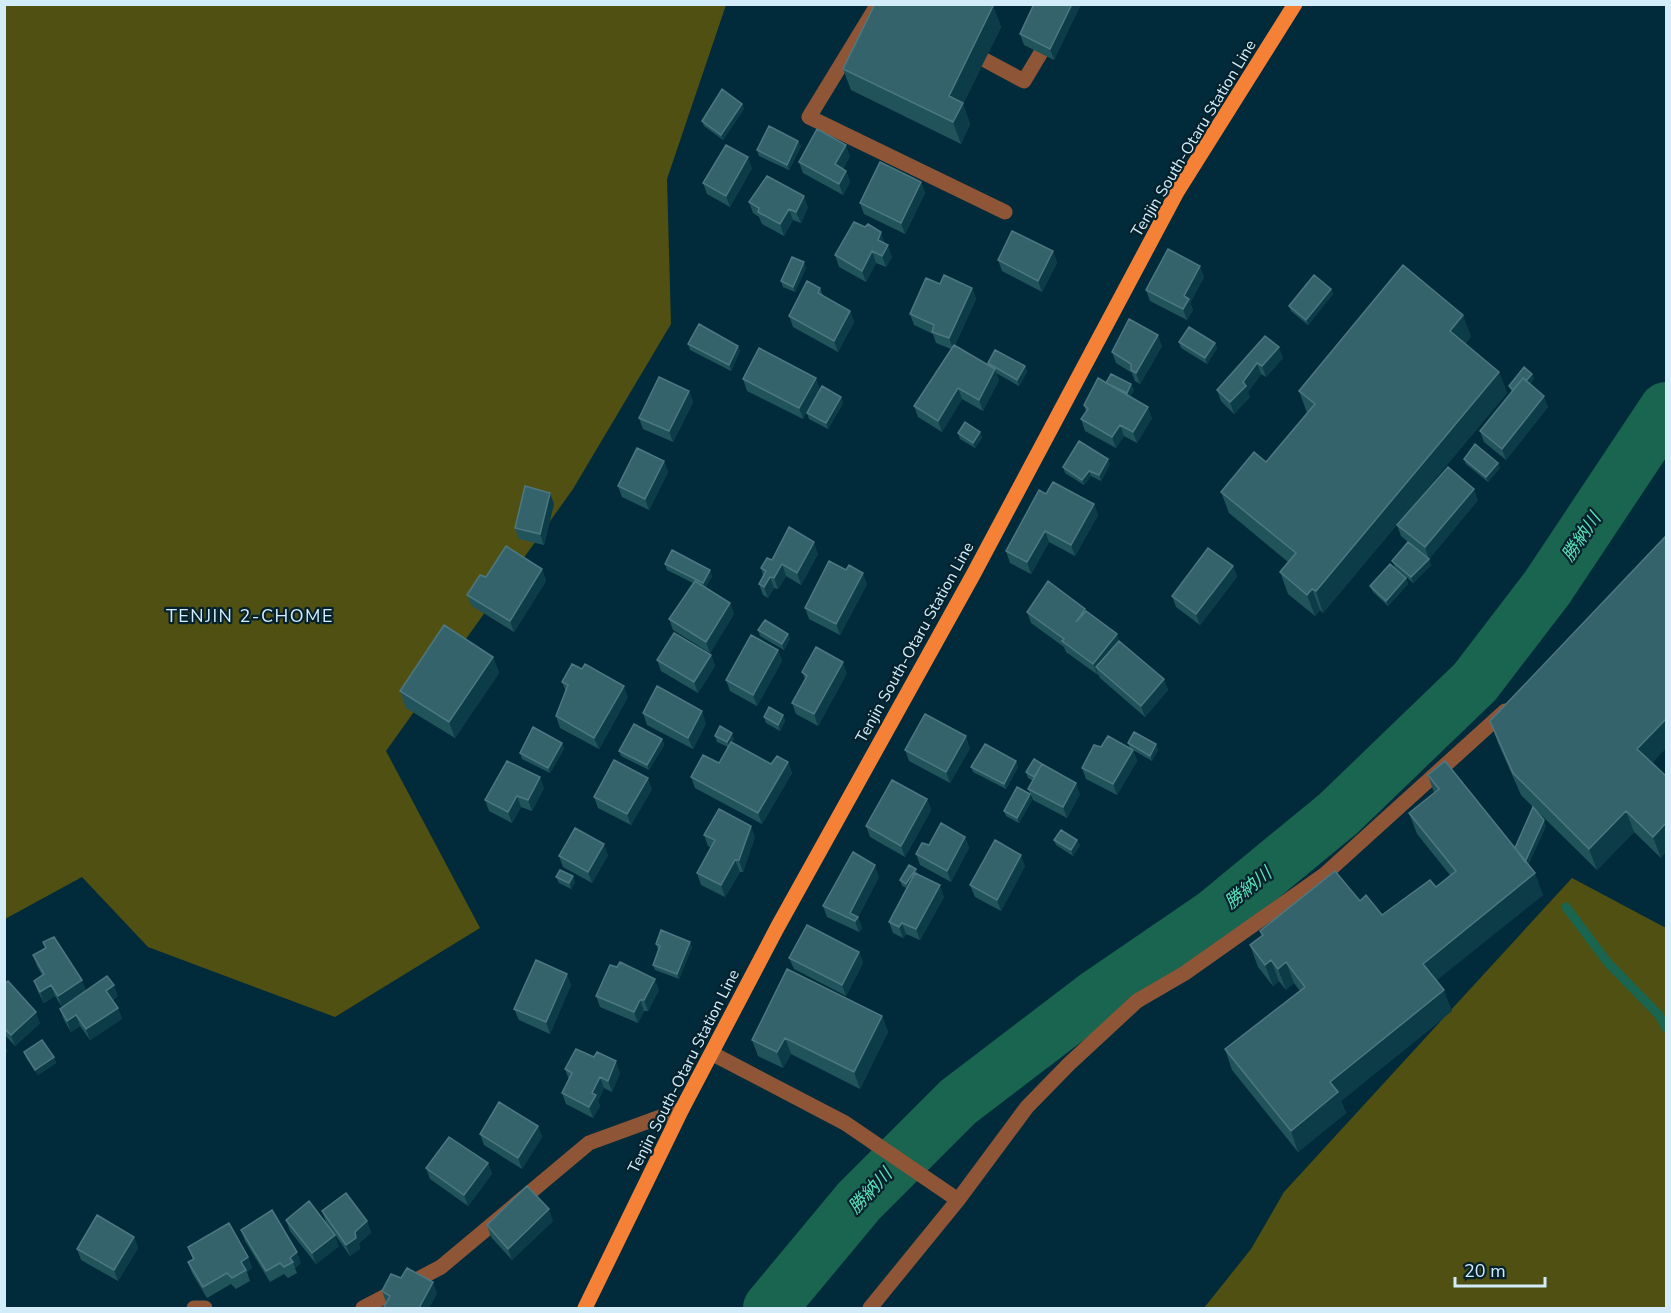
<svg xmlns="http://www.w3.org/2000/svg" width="1671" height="1313" font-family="'Nunito Sans','Noto Sans JP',sans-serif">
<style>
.forest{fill:#505012}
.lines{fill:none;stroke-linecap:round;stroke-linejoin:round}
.stream{stroke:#196550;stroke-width:9}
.river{stroke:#196550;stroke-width:54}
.minor{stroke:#8e5636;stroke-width:15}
.major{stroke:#f58136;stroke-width:15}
.wall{fill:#21535b}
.shaded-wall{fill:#0c3c47}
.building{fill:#34636c;stroke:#4d7882;stroke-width:1.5}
.labels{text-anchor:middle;stroke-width:4.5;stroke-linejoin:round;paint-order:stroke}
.street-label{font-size:16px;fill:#d2ecfa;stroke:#05212c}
.water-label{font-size:18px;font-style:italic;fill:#5ae1b8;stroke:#05212c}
.neighbourhood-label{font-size:18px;letter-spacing:1.5px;fill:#d2ecfa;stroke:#05212c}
</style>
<rect width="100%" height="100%" fill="#012b3b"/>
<path class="forest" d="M5,5H726L667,179L671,324L573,489L386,751L480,928L335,1017L148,947L82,877L5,919Z
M1572,878L1666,928V1308H1204L1251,1249L1284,1192Z"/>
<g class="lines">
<path class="stream" d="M1566,907L1608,963L1659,1015L1666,1028"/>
<path class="river" d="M770,1308L859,1201L958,1102L1097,996L1214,916L1338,814L1475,682L1547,588L1666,409"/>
<path class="minor" d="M878,4L809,117L1005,212
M968,51L1024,81L1070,4
M713,1054L845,1123L958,1200
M194,1308H205
M363,1308L441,1267L589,1143L682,1109
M870,1308L958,1200L1027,1107L1069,1064L1137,1001L1185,973L1324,875L1505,711"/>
<path class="major" d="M585,1308L682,1109L777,928L973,575L1177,192L1295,4"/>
</g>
<path class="wall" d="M1034,4H1081L1054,60L1024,45L1020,34Z
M993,6L1001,27L963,104L970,124L961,144L851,90L843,69Z
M742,104L744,109L723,140L704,126L702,121Z
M798,141L801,146L789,170L759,156L757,150Z
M850,156L843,169L846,171L850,182L843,195L803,173L799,162Z
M752,168L730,207L707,194L703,183Z
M921,182L925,193L905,234L864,214L860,203Z
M749,202L808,207L801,223L793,220L784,236L762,224L759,217L753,213Z
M885,244L892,257L886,267L876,263L866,282L839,267L835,255Z
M1053,251L1057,263L1042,292L1002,271L998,260Z
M806,268L795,292L783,287L781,281Z
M1204,277L1190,303L1193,310L1187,320L1150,301L1146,290Z
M940,284L972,288L976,299L955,345L988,365V363L1025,366L1027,372L1019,386L996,373L999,380L983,411L962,399L942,432L918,417L914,406L951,349L936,343L933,334L914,325L910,314Z
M820,288L823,296L850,311L854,322L838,352L793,327L789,316Z
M1331,289L1333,294L1308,325L1291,311L1289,306Z
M1265,336L1283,358L1266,377L1261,374L1248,392L1250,397L1234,414L1221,401L1217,390Z
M1471,336L1465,344L1499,372L1507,393L1323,613L1320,610L1315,616L1288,594L1280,572L1288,562L1229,513L1221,492L1266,462L1307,413L1299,391Z
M1179,342L1215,343L1217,348L1207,364L1181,348Z
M688,344L740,351L731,371L690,350Z
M1162,346L1140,384L1135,381L1132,373L1116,363L1112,352Z
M1532,374L1534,379L1530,384L1548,407L1506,460L1484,442L1480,431L1512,392L1509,386Z
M816,378L803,419L747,391L743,379Z
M1106,383L1131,384L1134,390L1130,397L1152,418L1137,443L1124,436L1116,448L1085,431L1081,419L1086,412L1084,405Z
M689,391L693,402L673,442L643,429L639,418Z
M841,397L843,403L828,429L809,419L807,413Z
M980,432L982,438L975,448L960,439L958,433Z
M1464,459L1498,463L1500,468L1488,482L1466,464Z
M664,461L668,472L649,510L622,497L618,486Z
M1110,464L1101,481L1091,476L1084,485L1065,473L1063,467Z
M550,493L554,504L544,545L519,539L515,528Z
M1046,494L1094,504L1098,515L1075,556L1049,542L1031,574L1010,563L1006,551Z
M1478,500L1429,559L1431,565L1413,583L1395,567L1392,561L1408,542L1401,536L1397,525Z
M1666,536V748L1652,763L1661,858L1634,832L1597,870L1534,808L1546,826L1528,865L1543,895L1436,980L1452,1011L1341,1101L1346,1113L1298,1152L1232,1070L1225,1049L1300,991L1294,983L1286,990L1279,981L1273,986L1258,967L1250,945L1262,936L1260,931L1360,901L1382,915L1436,887L1450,875L1417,834L1409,813L1434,793L1428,775L1515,848L1533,807L1521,795L1498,743L1490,721Z
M818,554L801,585L786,576L778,589L774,588L768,598L763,595L759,584L763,575L761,568L772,560Z
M665,564L712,576L705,588L730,603L734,614L710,653L673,630L669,619L693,583L667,570Z
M1233,566L1237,577L1200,625L1176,607L1172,596Z
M542,569L546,581L514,632L472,606L467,595L486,577Z
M846,570L867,584L840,635L809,619L805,608Z
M1406,578L1408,584L1388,606L1373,592L1370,586Z
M1085,609L1086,611L1119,641L1164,679L1168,690L1145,717L1100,678L1098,674V675L1066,652L1064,647L1031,623L1027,612Z
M758,630L788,634L790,639L784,650L760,636Z
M778,650L782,661L757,706L730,691L726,680Z
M711,655L715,666L698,693L661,671L657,660Z
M493,657L499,673L455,738L406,708L400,691Z
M802,672L847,673L818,726L796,714L792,703L805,679Z
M562,682L628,697L599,749L560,728L556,716L566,692Z
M643,713L706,723L693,749L647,725Z
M783,715L785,721L780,731L766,723L764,717Z
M715,736L734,739L732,743L771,764L788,762L792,773L762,824L695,788L691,777L719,763L728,747L717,742Z
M662,739L664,745L649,770L621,756L619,751Z
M562,743L564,749L550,773L522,759L520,753Z
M1128,743L1156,744L1158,750L1152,761L1133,750L1137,761L1117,795L1086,779L1082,768L1130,749Z
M970,748L950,783L909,761L905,750Z
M1016,761L1018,767L1006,789L973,772L971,767Z
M1026,772L1080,794L1067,818L1033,800L1028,789L1033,781L1028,778Z
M544,788L532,811L521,807L512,823L489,811L485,800Z
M652,789L631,825L598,808L594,797Z
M927,799L931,810L905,857L870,837L866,826Z
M1032,800L1019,823L1006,816L1004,811Z
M704,835L755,837L743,872H740L725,897L701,885L697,873L711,848L708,846Z
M965,837L969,848L951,882L920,865L916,854L929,845Z
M1054,840L1080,845L1073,856L1056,845Z
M608,855L592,883L563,867L559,856Z
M1025,866L1001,911L975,897L970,885Z
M916,869L918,874L944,897L920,940L906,934L903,938L893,933L889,922L907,888L902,886L900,880Z
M556,877L575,882L571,889L559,883Z
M879,877L858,917L862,928L859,932L827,917L823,906Z
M43,942L82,980L86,991L118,996L112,1001L118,1008L122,1019L90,1040L80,1026L71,1032L64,1020L60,1009L82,994L62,1007L55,996L44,1003L38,992L34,981L42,975L37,966L33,955L45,948Z
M656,944L692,947L679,979L655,970L653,965L658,950Z
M859,952L863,963L846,996L794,969L789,958Z
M617,967L659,990L648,1011H644L638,1023L600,1007L596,996Z
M4,984L40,1023L15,1046L4,1034Z
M571,985L550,1034L519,1020L514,1009Z
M882,1016L888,1032L860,1089L791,1054L783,1068L758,1056L752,1040Z
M24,1052L54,1057L56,1063L38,1075L26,1058Z
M565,1069L620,1073L612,1092L604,1088L598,1101L600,1106L593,1118L566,1104L562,1093L569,1080Z
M538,1126L542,1137L522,1169L484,1145L480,1134Z
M488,1163L492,1174L468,1206L430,1179L426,1168Z
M322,1211L367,1221L371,1233L359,1243L360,1249L350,1256L326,1222Z
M286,1220L339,1246L316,1264L290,1231Z
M553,1221L512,1260L491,1237L487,1225Z
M241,1230L301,1263L295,1268L297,1273L288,1278L284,1274L270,1282L245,1241Z
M134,1237L138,1248L118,1281L81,1260L77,1249Z
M188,1247L248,1257L252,1268L247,1272L250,1281L236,1289L231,1284L207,1298L192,1273L188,1262L193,1260Z
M382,1291L437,1293L429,1308H384V1307L386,1302Z"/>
<path class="shaded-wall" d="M1072,4H1081L1054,60L1050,49Z
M993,6L1001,27L963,104L970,124L961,144L953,122L949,96Z
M742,104L744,109L723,140L721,135Z
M798,141L801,146L789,170L787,165Z
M846,145L850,156L839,175L835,164Z
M748,157L752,168L730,207L726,196Z
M846,171L850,182L843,195L839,184Z
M921,182L925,193L905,234L901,223Z
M804,196L808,207L801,223L796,212Z
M789,209L793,220L784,236L780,224Z
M881,232L885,244L882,251L878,240Z
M888,245L892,257L886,267L882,256Z
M872,251L876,263L866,282L862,271Z
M1053,251L1057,263L1042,292L1038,281Z
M804,262L806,268L795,292L793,287Z
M1200,266L1204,277L1190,303L1193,310L1187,320L1183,309L1184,296Z
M972,288L976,299L953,349L949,338Z
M1331,289L1333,294L1308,325L1306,320Z
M850,311L854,322L838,352L834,341Z
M1463,315L1471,336L1457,352L1450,331Z
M1158,335L1162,346L1140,384L1136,373Z
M1215,343L1217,348L1207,364L1205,358Z
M738,346L740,351L731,371L729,365Z
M1279,347L1283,358L1266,377L1262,366Z
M1257,363L1261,374L1248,392L1250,397L1234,414L1230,402L1243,382Z
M1025,366L1027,372L1019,386L1017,380Z
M995,369L999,380L983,411L979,400Z
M1499,372L1507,393L1323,613L1316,591Z
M1532,374L1534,379L1519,399L1517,393Z
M816,378L820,389L803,419L799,408Z
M1131,384L1134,390L1129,399L1127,393Z
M958,388L962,399L942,432L938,421Z
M689,391L693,402L673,442L669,431Z
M1544,396L1548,407L1506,460L1502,449Z
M841,397L843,403L828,429L826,423Z
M1148,407L1152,418L1137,443L1133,432Z
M1120,425L1124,436L1116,448L1112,437Z
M980,432L982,438L975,448L973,443Z
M1108,459L1110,464L1101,481L1099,475Z
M664,461L668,472L649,510L645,499Z
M1498,463L1500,468L1488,482L1486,477Z
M1089,471L1091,476L1084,485L1082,480Z
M1474,489L1478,500L1429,559L1425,547Z
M550,493L554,504L544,545L540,534Z
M1094,504L1098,515L1075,556L1071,545Z
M1045,531L1049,542L1031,574L1027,562Z
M814,542L818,554L801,585L797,573Z
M1429,559L1431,565L1413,583L1411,577Z
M782,564L786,576L778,589L774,578Z
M1233,566L1237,577L1200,625L1196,614Z
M542,569L546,581L514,632L510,621Z
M710,570L712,576L705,589L703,583Z
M863,573L867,584L840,635L836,624Z
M770,577L774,588L768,598L764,587Z
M1406,578L1408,584L1388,606L1386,601Z
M1312,589L1320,610L1315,616L1307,595Z
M730,603L734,614L710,653L706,642Z
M788,634L790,639L784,650L782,644Z
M1117,634L1121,645L1096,667L1098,674V675L1093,664Z
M778,650L782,661L757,706L753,695Z
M711,655L715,666L698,693L694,682Z
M493,657L499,673L455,738L449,722Z
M843,662L847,673L818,726L814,714Z
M1164,679L1168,690L1145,717L1141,706Z
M624,686L628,697L599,749L594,738Z
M702,711L706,723L693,749L688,738Z
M783,715L785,721L780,731L778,725Z
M1666,719V748L1645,771L1637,749Z
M732,733L734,739L729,748L727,742Z
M966,736L970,748L950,783L946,772Z
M662,739L664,745L649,770L647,765Z
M562,743L564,749L550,773L548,768Z
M1156,744L1158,750L1152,761L1150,756Z
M1133,750L1137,761L1117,795L1113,784Z
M1016,761L1018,767L1006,789L1004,784Z
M788,762L792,773L762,824L758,813Z
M540,777L544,788L532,811L528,800Z
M648,778L652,789L631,825L627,814Z
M1076,783L1080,794L1067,818L1063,807Z
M1030,794L1032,800L1019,823L1017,818Z
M517,796L521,807L512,823L508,812Z
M927,799L931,810L905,857L901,846Z
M1626,811L1634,832L1597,870L1589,849Z
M1544,820L1546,826L1526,870L1524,864Z
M1666,823V852L1661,858L1653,837Z
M751,826L755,837L743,872L739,860Z
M965,837L969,848L951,882L947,871Z
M1077,840L1080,845L1073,856L1071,850Z
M604,844L608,855L592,883L588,872Z
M1021,855L1025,866L1001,911L997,900Z
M735,860L740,872L725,897L721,885Z
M875,865L879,877L857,918L858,917L862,928L859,932L855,921L850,913Z
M916,869L918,874L908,890L906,884Z
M1535,873L1543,895L1431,985L1423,964Z
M573,876L575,882L571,889L569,883Z
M940,885L944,897L920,940L916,929Z
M902,923L906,934L903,938L899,927Z
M690,942L692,947L679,979L677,974Z
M859,952L863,963L846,996L842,985Z
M1271,960L1279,981L1273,986L1265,965Z
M1286,962L1294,983L1286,990L1278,969Z
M567,974L571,985L550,1034L546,1022Z
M655,979L659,990L648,1011L644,1000Z
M82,980L86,991L62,1007L58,996Z
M51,985L55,996L44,1003L40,992Z
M114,985L118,996L110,1002L106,991Z
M1444,990L1452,1011L1341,1101L1346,1113L1298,1152L1291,1131L1330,1082Z
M640,1000L644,1011L638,1023L634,1012Z
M118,1008L122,1019L90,1040L86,1029Z
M36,1012L40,1023L15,1046L11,1035Z
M76,1015L80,1026L71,1032L67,1021Z
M882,1016L888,1032L860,1089L854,1072Z
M785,1038L791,1054L783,1068L777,1052Z
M4,1042L8,1052L4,1054Z
M54,1057L56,1063L38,1075L35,1070Z
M616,1061L620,1073L612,1092L608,1081Z
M600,1077L604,1088L598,1101L600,1106L593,1118L589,1107L592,1093Z
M538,1126L542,1137L522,1169L518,1158Z
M488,1163L492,1174L468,1206L464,1195Z
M549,1209L553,1221L512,1260L508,1249Z
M367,1221L371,1233L359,1243L360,1249L350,1256L346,1245L355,1232Z
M335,1235L339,1246L316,1264L312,1253Z
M134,1237L138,1248L118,1281L114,1270Z
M297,1252L301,1263L295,1268L293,1262L290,1258Z
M248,1257L252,1268L247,1272L241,1262Z
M433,1282L437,1293L429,1308H419Z"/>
<path class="building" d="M875,4H990L993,6L949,96L963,103L953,122L843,69Z
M1034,4H1072L1050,49L1020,34Z
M722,89L742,104L721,135L702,121Z
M769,126L798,141L787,165L757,150Z
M817,129L846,145L835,164L846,171L839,184L799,162Z
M726,145L748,157L726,196L703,183Z
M880,162L921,182L901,223L860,203Z
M767,176L804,196L796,212L789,209L780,224L758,212L759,208L749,202Z
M854,222L865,227L868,224L881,232L878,240L888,245L882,256L872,251L862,271L835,255Z
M1012,231L1053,251L1038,281L998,260Z
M1168,249L1200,266L1184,296L1189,299L1183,309L1146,290Z
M792,257L804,262L793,287L781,281Z
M1403,265L1463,315L1450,331L1499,372L1316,591L1312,589L1307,595L1280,572L1296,553L1221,492L1254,452L1266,462L1315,404L1299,391Z
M944,275L972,288L949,338L932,332L934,325L910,314L926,278L940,284Z
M1314,275L1331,289L1306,320L1289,306Z
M807,281L820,288L818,293L850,311L834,341L789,316Z
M1129,319L1158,335L1136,373L1131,370V364L1112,352Z
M699,324L738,346L729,365L688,344Z
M1189,327L1215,343L1205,358L1179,342Z
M1265,336L1279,347L1262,366L1257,363L1243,382L1246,386L1230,402L1217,390Z
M954,345L995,369L979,400L958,388L938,421L914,406Z
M759,348L816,378L799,408L743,379Z
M995,350L1025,366L1017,380L988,363Z
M1524,367L1532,374L1526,381L1523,378L1513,390L1509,386Z
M1111,374L1131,384L1127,393L1106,383Z
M659,377L689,391L669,431L639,418Z
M1098,378L1148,407L1133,432L1120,425L1112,437L1081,419L1088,409L1084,405Z
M1523,378L1544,396L1502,449L1480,431Z
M822,386L841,397L826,423L807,413Z
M965,422L980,432L973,443L958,433Z
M1079,441L1108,459L1099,475L1089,471L1082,480L1063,467Z
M1475,444L1498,463L1486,477L1464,459Z
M637,448L664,461L645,499L618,486Z
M1448,467L1474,489L1425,547L1397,525Z
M1053,482L1094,504L1071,545L1045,531L1027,562L1006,551L1039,490L1046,494Z
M525,486L550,493L540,534L515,528Z
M789,527L814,542L797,573L782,564L774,578L770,577L764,587L759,584L766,571L761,568L767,558L772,560Z
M1666,536V719L1637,749L1666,776V823L1653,837L1626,811L1589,849L1513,773L1490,721Z
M1408,542L1429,559L1411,577L1392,561Z
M506,546L542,569L510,621L467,595L480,575L486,577Z
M1208,548L1233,566L1196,614L1172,596Z
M672,550L710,570L703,583L665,564Z
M829,561L846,570L849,565L863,573L836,624L805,608Z
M1390,564L1406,578L1386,601L1370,586Z
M695,581L730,603L706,642L669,619Z
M1048,581L1085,609L1076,622L1086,611L1117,634L1093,664L1062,641L1064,639L1027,612Z
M765,620L788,634L782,644L758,630Z
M444,625L493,657L449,722L400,691Z
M674,633L711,655L694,682L657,660Z
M751,635L778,650L753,695L726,680Z
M1119,641L1164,679L1141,706L1096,667Z
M816,647L843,662L814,714L792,703L807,676L802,672Z
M572,664L582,669L585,664L624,686L594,738L556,716L568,685L562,682Z
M657,686L702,711L688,738L643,713Z
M769,707L783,715L778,725L764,717Z
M925,714L966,736L946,772L905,750Z
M634,724L662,739L647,765L619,751Z
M720,726L732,733L727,742L715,736Z
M533,727L562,743L548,768L520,753Z
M1134,732L1156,744L1150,756L1128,743Z
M1108,736L1133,750L1113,784L1082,768L1094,745L1101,747Z
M731,742L771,764L777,756L788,762L758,813L691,777L703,755L719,763Z
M985,744L1016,761L1004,784L971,767Z
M1034,759L1042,764L1034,777L1026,772Z
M614,760L648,778L627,814L594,797Z
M507,761L540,777L528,800L517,796L508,812L485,800Z
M1445,761L1535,873L1423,964L1444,990L1330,1082L1338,1092L1291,1131L1225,1049L1305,987L1286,962L1278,969L1271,960L1265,965L1250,945L1263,935L1260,931L1335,871L1360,901L1366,895L1382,915L1430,880L1436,887L1456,871L1409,813L1439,789L1428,775Z
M1042,764L1076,783L1063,807L1028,789Z
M892,780L927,799L901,846L866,826Z
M1017,787L1030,794L1017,818L1004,811Z
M1533,807L1544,820L1525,862L1515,848Z
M719,809L751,826L739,860H735L721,885L697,873L715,840L704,835Z
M941,823L965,837L947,871L916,854L922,843L929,845Z
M575,828L604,844L588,872L559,856Z
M1061,830L1077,840L1071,850L1054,840Z
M995,840L1021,855L997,900L970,885Z
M853,852L875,865L850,913L858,917L855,921L823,906Z
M909,865L916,869L906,884L900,880Z
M560,870L573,876L569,883L556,877Z
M915,873L940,885L916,929L902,923L899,927L889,922Z
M807,925L859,952L842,985L789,958Z
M661,930L690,942L677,974L653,965L660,946L656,944Z
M54,937L82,980L58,996L51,985L40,992L34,981L44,974L33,955L46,948L43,942Z
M536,960L567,974L546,1022L514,1009Z
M620,962L655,979L644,1000H640L634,1012L596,996L610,965L617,967Z
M787,969L882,1016L854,1072L785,1038L777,1052L752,1040Z
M107,976L114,985L106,991L118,1008L86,1029L76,1015L67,1021L60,1009Z
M8,981L36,1012L11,1035L4,1028V984Z
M42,1040L54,1057L35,1070L24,1052Z
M576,1049L594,1057L597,1052L616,1061L608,1081L600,1077L592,1093L596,1095L589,1107L562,1093L572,1073L565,1069Z
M499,1102L538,1126L518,1158L480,1134Z
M449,1137L488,1163L464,1195L426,1168Z
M527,1186L549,1209L508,1249L487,1225Z
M346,1193L367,1221L355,1232L356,1238L346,1245L322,1211Z
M309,1201L335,1235L312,1253L286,1220Z
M272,1210L297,1252L290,1258L293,1262L284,1267L280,1263L266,1271L241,1230Z
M97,1215L134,1237L114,1270L77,1249Z
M229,1223L248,1257L241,1262L246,1270L232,1278L227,1273L203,1287L188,1262L194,1259L188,1247Z
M407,1268L433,1282L419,1308H386L384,1307L390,1296L382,1291L391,1274L401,1278Z"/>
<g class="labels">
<g class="street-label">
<text transform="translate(1193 138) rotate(-59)" y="6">Tenjin South-Otaru Station Line</text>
<text transform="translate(914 642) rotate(-61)" y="6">Tenjin South-Otaru Station Line</text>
<text transform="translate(683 1071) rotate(-63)" y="6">Tenjin South-Otaru Station Line</text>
</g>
<g class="water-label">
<text transform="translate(1581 537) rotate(-56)" y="6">勝納川</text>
<text transform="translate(1248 888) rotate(-39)" y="6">勝納川</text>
<text transform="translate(870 1191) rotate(-47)" y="6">勝納川</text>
</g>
<g class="neighbourhood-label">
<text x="250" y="622">TENJIN 2-CHOME</text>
</g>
</g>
<rect width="1671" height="1313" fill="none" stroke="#d2ecfa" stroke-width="12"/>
<path d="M1455 1277v9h90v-9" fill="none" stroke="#d2ecfa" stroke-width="3"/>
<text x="1464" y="1277" font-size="18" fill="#d2ecfa" stroke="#05212c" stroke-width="4.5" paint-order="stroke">20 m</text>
</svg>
